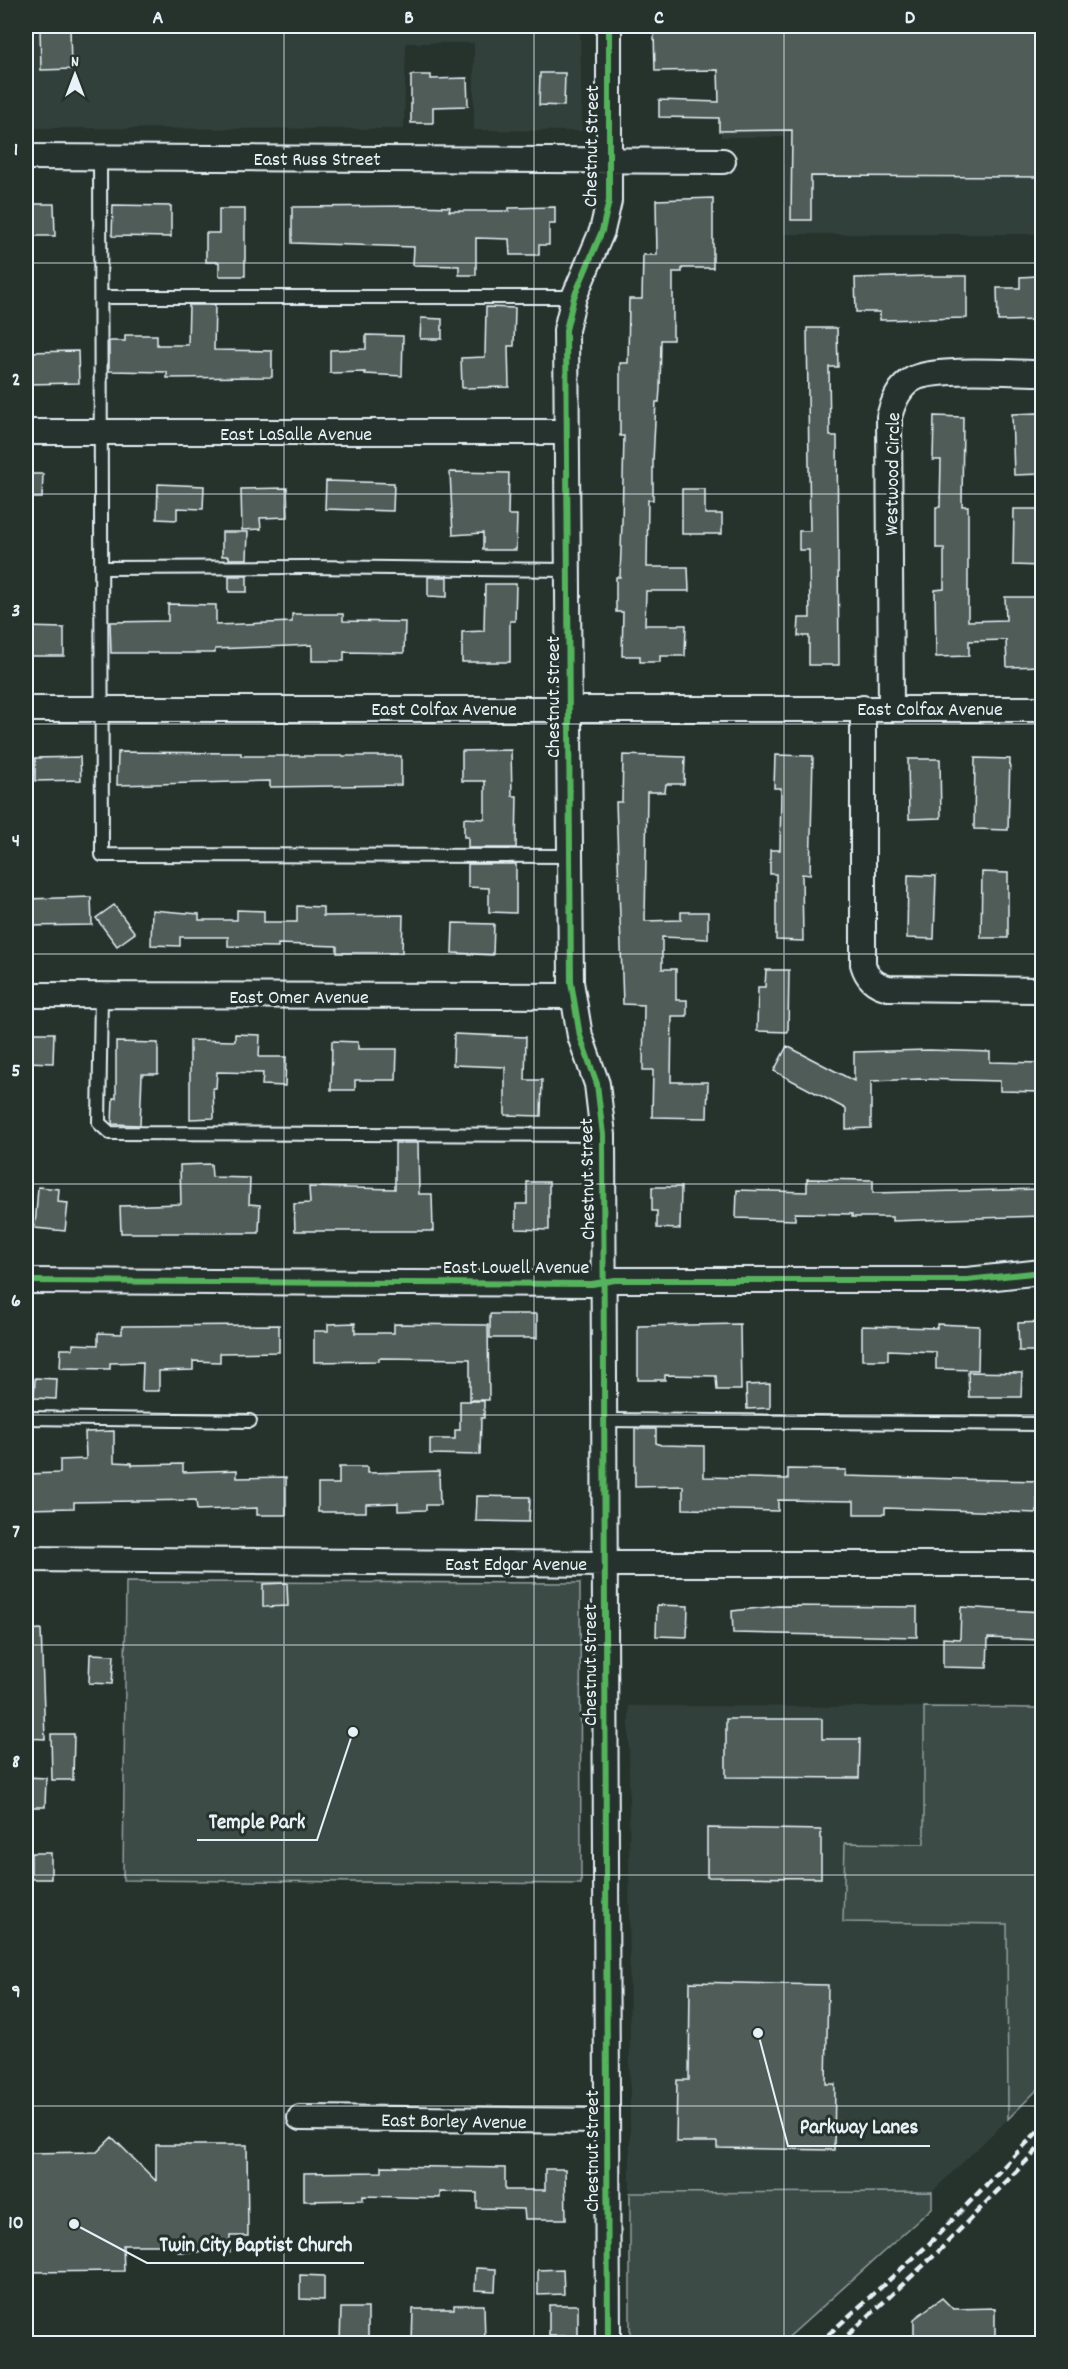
<svg xmlns="http://www.w3.org/2000/svg" width="1068" height="2369" font-family="Dekko,sans-serif">
<style>
.built{fill:#333f3a}
.green{fill:#3e4b47;stroke:#939ea0;stroke-width:1.5}
.building{fill:#505c59;stroke:#e8f1f8;stroke-width:1.5}
.lines{fill:none;stroke-linecap:round;stroke-linejoin:round}
.lane-casing{stroke:#e8f1f8;stroke-width:16}
.street-casing{stroke:#e8f1f8;stroke-width:28}
.lane{stroke:#26332d;stroke-width:12}
.street{stroke:#26332d;stroke-width:24}
.rail{stroke:#e8f1f8;stroke-width:4.5;stroke-dasharray:9 4.5;stroke-linecap:butt}
.cycleway-casing{stroke:#26332d;stroke-width:10}
.cycleway{stroke:#56b35d;stroke-width:6}
.grid{fill:none;stroke:#e8f1f8;stroke-width:1.5;stroke-opacity:0.55}
.labels{text-anchor:middle;stroke-width:6;stroke-linejoin:round;paint-order:stroke}
.street-label{font-size:20px;fill:#e8f1f8;stroke:#26332d}
.leader{fill:none;stroke:#e8f1f8;stroke-width:2}
.callout-dot{fill:#e8f1f8;stroke:#26332d;stroke-width:2}
.callout-label{font-size:21px;text-anchor:middle;font-weight:bold;fill:#e8f1f8;stroke:#26332d;stroke-width:6;stroke-linejoin:round;paint-order:stroke}
.neatline{fill:none;stroke:#e8f1f8;stroke-width:2}
.grid-label{font-size:20px;text-anchor:middle;font-weight:bold;fill:#e8f1f8}
</style>
<rect width="100%" height="100%" fill="#26332d"/>
<filter id="ink" filterUnits="userSpaceOnUse"><feTurbulence type="fractalNoise" baseFrequency=".0167" numOctaves="2"/><feDisplacementMap in="SourceGraphic" scale="12" xChannelSelector="R" yChannelSelector="G"/><feConvolveMatrix kernelMatrix="1 2 1 2 8 2 1 2 1" color-interpolation-filters="sRGB"/></filter>
<g filter="url(#ink)">
<path class="built" d="M26,26H580L582,131L474,130V43H406L404,129L26,128Z
M720,26H1042V234H784V137H721Z
M629,1706L924,1707V1922L1007,1923L1008,2119L932,2192L630,2193Z"/>
<path class="green" d="M126,1582L580,1583L581,1884L123,1880Z
M924,1707L1042,1708V2085L1008,2119L1007,1924L843,1922L845,1843L924,1844Z
M932,2192V2208L782,2343H630V2193Z"/>
<path class="building" d="M40,26H70L71,69L41,70Z
M693,26H1042V177L811,176V220H791L792,130L719,131V118L659,117V100L719,102L718,70L655,71L654,32H693Z
M540,73H565L564,106L539,105Z
M411,75H431V79L467,78L468,106L433,107V123H411Z
M713,198V268H682V272H673V340H661L660,389L659,402H656L653,461V500H648L647,567H688L689,591H646L645,625H686L685,656H660V662H640V656H622L623,612H616V577H620L622,522L624,436H620V363H628L629,299H642L643,255H657L656,200Z
M26,204H54L55,236H26Z
M113,205L171,206V237L112,236Z
M414,206L450,207L449,211H509V208L555,207V224H549V245H539V255H510L509,239L476,238V275H459V266L413,265L414,247L292,243V207Z
M219,209H245V276H219V262H206V233H219Z
M929,276H967V318L880,320V312H856L855,278Z
M1037,276V288H1042V320L998,321L997,288H1020V277Z
M189,305H215L214,350L272,351V377L167,378V372L109,371V341H125V335H157V345H188Z
M486,307L515,308L514,346H508L509,387L462,388L461,358L485,357Z
M421,318L442,319V339H420Z
M807,328H837L838,367H829L830,436H837L839,665H809V636H798L799,618H810L809,550H799V531H810Z
M366,335L403,336L402,376L365,374V372L330,373V350L366,349Z
M78,351L79,383L26,384V352Z
M1039,413L1042,474L1014,475L1012,414Z
M934,416L963,417L962,506H968V621L1006,620L1005,597H1042V666L1007,667L1006,640L969,641V656L936,657L935,590L944,589V548H936V507H940L941,460H933Z
M450,472L509,473L508,515H517L516,550H483V533L453,535Z
M26,474H43L42,498H26Z
M326,481L394,483L393,511L325,509Z
M158,484L204,486L203,509L177,508V520L157,519Z
M287,488L288,517L260,518L261,529L242,530L241,489Z
M682,489H705V514H722V534H682Z
M1014,509H1042L1041,566L1013,565Z
M222,532H248L247,559H229V556H222Z
M229,576H247V592H229Z
M428,577H447V597L428,596Z
M485,584H516L515,621H510V662H462V632L484,631Z
M168,604L216,605V625L292,622V614H343V621L405,622L404,653L344,652V661H312V645L215,649V653H111L110,622L168,621Z
M26,627L64,628V656H26Z
M511,750L512,796H517L516,848H468V837H464V818L485,819V781H462V751Z
M118,752L241,753V756H401V785L270,787V781L117,785Z
M623,755L685,757L684,784H666L665,792H647L645,921L681,920V912H708V939L662,937V969H676V1000H687V1016H672L671,1082H708L707,1118L652,1117L653,1070H643L644,1005L623,1004L616,802H622Z
M775,755L813,756L810,875L802,874L803,941L776,940V874H770V850H780L781,788H774Z
M80,757L81,780L35,781V758Z
M975,758L1010,759L1008,830L974,829Z
M908,759H940L941,818L909,819Z
M468,864H516V913L489,912V888L468,887Z
M982,872L1008,873V938H981Z
M908,875L936,876L934,939L907,938Z
M91,897L92,925L26,926V899Z
M114,905L135,933L117,946L96,918Z
M297,906L323,907V916L403,915L402,953H337V946L278,944V947L228,946V937H180V946L151,945L152,910L199,914V920H237V910L264,911V922H297Z
M453,923L494,924L493,955L452,953Z
M766,970H789L788,1032L757,1031L758,987H765Z
M31,1033H54L53,1063L26,1062V1039H31Z
M235,1034L260,1035L259,1057H286L285,1086L262,1085L263,1073L217,1072L216,1088H213L214,1118L190,1119V1040L235,1041Z
M454,1034L526,1037L525,1080H542L541,1116L505,1115V1067L453,1065Z
M332,1041L358,1042V1049H397L396,1080H355V1090H331Z
M116,1042L158,1043V1074H142L140,1125L112,1124L113,1098H116Z
M787,1046L854,1081V1052L929,1050L990,1052V1062L1042,1063V1092L1000,1091V1081L920,1079L871,1081V1128L846,1129V1109L774,1071Z
M395,1143H418L419,1194H432L433,1231H295L294,1204L310,1203L309,1187L395,1189Z
M211,1164L212,1177L250,1178L249,1204L260,1205L259,1233H121L120,1206L181,1204L180,1165Z
M807,1179L873,1180V1193L1042,1189V1216L892,1221V1217H852V1214L795,1213V1220L736,1218L737,1190L807,1192Z
M527,1182H549V1230L516,1229V1204H527Z
M38,1187L59,1189L58,1202L68,1203L65,1231L35,1228Z
M652,1187H681L680,1229L657,1228V1211H652Z
M490,1314H537V1338H490Z
M1042,1322V1351H1019L1018,1323Z
M355,1323V1333H394V1324L488,1325L489,1400H470V1359L379,1358V1361L314,1362V1331H328V1324Z
M740,1324L741,1390H717L716,1376L665,1375V1380H638V1326Z
M937,1324L979,1326L978,1370L936,1369V1352L888,1350V1360H862V1326L937,1328Z
M279,1325V1352L220,1353V1362L193,1361V1370L159,1371V1391H142L143,1362L110,1363V1369L60,1368L61,1349H73V1344L98,1345V1333L122,1334V1326Z
M968,1372L1022,1373L1021,1397H969Z
M35,1378L57,1379L56,1399L34,1398Z
M770,1384V1408L747,1409L746,1385Z
M460,1401H484V1418H481L480,1455L430,1454V1439H455V1430H460Z
M635,1429H656V1443L661,1445L704,1446V1477L788,1479V1469L846,1470L845,1476L1037,1481V1513L885,1508V1514H854V1501L778,1500V1511L683,1509V1486L635,1487Z
M114,1431V1462L132,1463V1465L183,1464V1472L237,1470V1478L286,1477V1515H257V1508L197,1510L196,1500L74,1502V1508L26,1509V1474L60,1473V1460L86,1459L85,1432Z
M339,1467H367V1473L439,1471L440,1505H426V1510L398,1511V1503L366,1504V1512H318V1484H339Z
M477,1496L530,1497L529,1522L476,1521Z
M287,1583L288,1606L263,1607V1584Z
M657,1605L688,1606L687,1637L656,1636Z
M778,1606L917,1607V1637L733,1633L732,1611Z
M961,1607L1042,1612L1041,1640L988,1638L987,1668L943,1667V1638L960,1639Z
M41,1629L45,1739L26,1738V1630Z
M90,1654L114,1655L112,1684L89,1683Z
M726,1719H822V1739H860L859,1778L726,1777Z
M51,1734H74L73,1780H52Z
M26,1777L46,1778L45,1807H26Z
M707,1828L821,1830V1878L707,1877Z
M31,1853H51V1879H31Z
M690,1982L828,1985L826,2084H835L834,2150L717,2148V2142H676L677,2080H689Z
M112,2137L156,2181V2145H247L248,2236H230V2252H178V2245H123L124,2271L26,2272V2153L97,2152Z
M382,2166L505,2168V2190H545V2169H565L566,2219H525L524,2209L477,2208V2193L440,2192V2198L363,2196V2200L304,2201V2173L382,2172Z
M476,2268L496,2269L495,2291L475,2290Z
M563,2269L564,2294L538,2295V2270Z
M300,2275L324,2276V2300L300,2299Z
M942,2298L953,2309L995,2308V2338H914V2319Z
M454,2305H484L485,2343H412L413,2309H454Z
M549,2305H578V2336H549Z
M341,2308H368V2343H340Z"/>
<g class="lines">
<defs>
<path id="lane" d="M100,157L102,855L569,856
M102,297H574
M102,568L307,567L568,570
M101,995L99,1123L110,1133L603,1135
M26,1418L250,1421
M604,1420L1042,1424"/>
<path id="street" d="M26,157L723,161
M26,432H566
M863,708V964C867,978 874,984 888,988L1037,990L1042,987
M891,708L889,417C893,402 899,387 913,379C935,367 1014,373 1042,373
M26,709H1042
M26,995L572,996
M26,1281L592,1284L615,1280H967L1042,1272
M26,1559L605,1564H1042
M300,2118L607,2121
M608,2344L603,1135L597,1084L580,1036L571,982L566,330L574,297L602,231L609,201V26"/>
</defs>
<use href="#lane" class="lane-casing"/>
<use href="#street" class="street-casing"/>
<use href="#lane" class="lane"/>
<use href="#street" class="street"/>
<path class="rail" d="M818,2344L930,2243L1042,2127
M838,2344L938,2252L1042,2145"/>
<defs>
<path id="cycleway" d="M26,1281L592,1284L615,1280H967L1042,1272
M608,2344L603,1135L597,1084L580,1036L571,982L566,330L574,297L602,231L609,201V26"/>
</defs>
<use href="#cycleway" class="cycleway-casing"/>
<use href="#cycleway" class="cycleway"/>
</g>
</g>
<path class="grid" d="M284,26V2344M534,26V2344M784,26V2344M26,263H1042M26,494H1042M26,724H1042M26,954H1042M26,1184H1042M26,1415H1042M26,1645H1042M26,1875H1042M26,2106H1042"/>
<g class="labels">
<g class="street-label">
<text transform="translate(590 146) rotate(-89)" y="7">Chestnut Street</text>
<text x="317" y="165">East Russ Street</text>
<text x="296" y="440">East LaSalle Avenue</text>
<text transform="translate(891 474) rotate(-89)" y="7">Westwood Circle</text>
<text transform="translate(552 697) rotate(-90)" y="7">Chestnut Street</text>
<text x="444" y="715">East Colfax Avenue</text>
<text x="930" y="715">East Colfax Avenue</text>
<text x="299" y="1003">East Omer Avenue</text>
<text transform="translate(586 1179) rotate(-91)" y="7">Chestnut Street</text>
<text x="516" y="1273">East Lowell Avenue</text>
<text x="516" y="1570">East Edgar Avenue</text>
<text transform="translate(589 1665) rotate(-90)" y="7">Chestnut Street</text>
<text transform="translate(454 2120) rotate(1)" y="7">East Borley Avenue</text>
<text transform="translate(591 2151) rotate(-90)" y="7">Chestnut Street</text>
</g>
</g>
<path class="leader" d="M353 1732L317 1840H197M758 2033L788 2146H930M74 2224L147 2263H364"/>
<g class="callout-dot">
<circle cx="353" cy="1732" r="6"/>
<circle cx="758" cy="2033" r="6"/>
<circle cx="74" cy="2224" r="6"/>
</g>
<g class="callout-label">
<text x="257" y="1828">Temple Park</text>
<text x="859" y="2133">Parkway Lanes</text>
<text x="256" y="2251">Twin City Baptist Church</text>
</g>
<rect width="1068" height="2369" fill="none" stroke="#26332d" stroke-width="66"/>
<g transform="translate(75 75)" stroke="#26332d" stroke-width="4.5" paint-order="stroke">
<path d="M0-4.5L10 22L0 15L-10 22Z" fill="#e8f1f8"/>
<text y="-9" font-size="16" font-weight="bold" text-anchor="middle" fill="#e8f1f8">N</text>
</g>
<rect x="33" y="33" width="1002" height="2303" class="neatline"/>
<g class="grid-label">
<text x="158" y="23">A</text>
<text x="409" y="23">B</text>
<text x="659" y="23">C</text>
<text x="910" y="23">D</text>
<text x="16" y="155">1</text>
<text x="16" y="385">2</text>
<text x="16" y="616">3</text>
<text x="16" y="846">4</text>
<text x="16" y="1076">5</text>
<text x="16" y="1306">6</text>
<text x="16" y="1537">7</text>
<text x="16" y="1767">8</text>
<text x="16" y="1997">9</text>
<text x="16" y="2228">10</text>
</g>
</svg>
